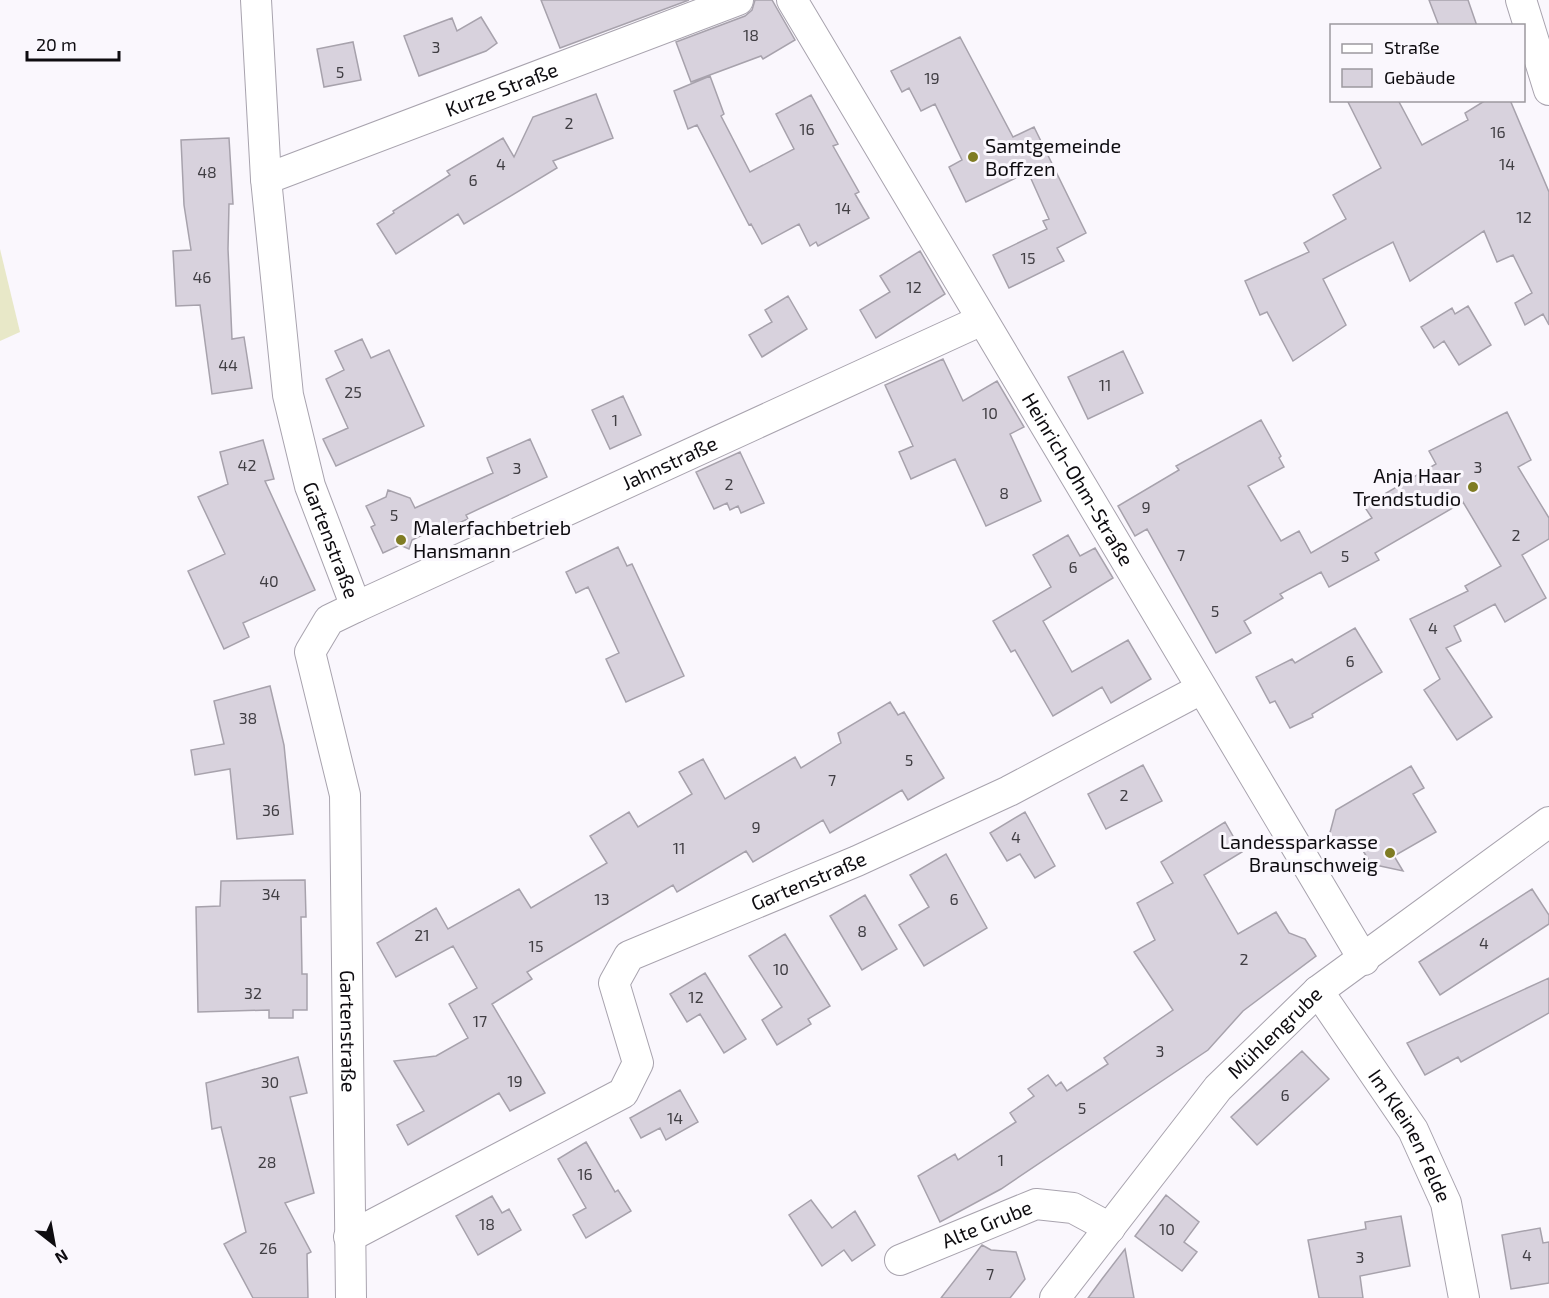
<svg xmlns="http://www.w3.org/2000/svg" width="1549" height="1298" font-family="'Exo 2',sans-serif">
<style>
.green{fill:#e8e8c8}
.building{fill:#d8d2dd;stroke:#a7a2ac;stroke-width:1.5}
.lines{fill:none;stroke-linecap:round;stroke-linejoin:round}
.minor-casing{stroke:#a8a3ae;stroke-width:32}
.minor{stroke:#fff;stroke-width:30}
.poi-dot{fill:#7f7c23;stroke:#faf7fd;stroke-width:2}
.labels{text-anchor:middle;stroke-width:6;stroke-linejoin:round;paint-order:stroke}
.number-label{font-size:16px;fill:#403e43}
.street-label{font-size:20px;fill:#0e0c10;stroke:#faf7fd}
.poi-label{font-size:20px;fill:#0e0c10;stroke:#faf7fd;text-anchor:start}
</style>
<rect width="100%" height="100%" fill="#faf7fd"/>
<path class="green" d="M0,249L20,332L0,341Z"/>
<path class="building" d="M541,0H689L560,48Z
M755,0H772L795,40L763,59L761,56L691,82L676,42L745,16L752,10Z
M1429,0H1468L1477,26H1439Z
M481,17L497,43L486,51L419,76L404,36L452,18L457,31Z
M960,37L1013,137L1034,127L1086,233L1057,248L1064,261L1009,288L993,255L1047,229L1043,221L1049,219L1028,172L966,202L949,167L962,160L935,104L921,111L909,88L902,92L891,71Z
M353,42L361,80L324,87L317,49Z
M710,76L724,114L721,116L750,172L794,149L776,114L811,95L838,144L833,146L859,192L855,194L869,218L818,246L816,242L810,246L799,224L762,244L751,224L749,225L697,125L688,129L674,91Z
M596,94L613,138L553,161L557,168L464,224L458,214L396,254L377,224L394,213L393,211L450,175L447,171L503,138L514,157L533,117Z
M1347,100H1398L1422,145L1468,120L1465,113L1486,100H1510L1549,192V325L1543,314L1525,325L1515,303L1532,293L1513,255L1497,262L1484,231L1410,281L1393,242L1323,279L1346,325L1293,361L1267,312L1260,315L1245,281L1309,252L1304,243L1346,219L1333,195L1381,168Z
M229,138L233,204H229L228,249L232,339L244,337L252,388L212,394L200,305L176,306L173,251L191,250L184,205L181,140Z
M920,251L945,294L876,338L860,310L890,292L880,276Z
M788,296L807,329L762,357L749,335L772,322L765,310Z
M1468,306L1491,345L1459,365L1444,341L1434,348L1421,327L1452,308L1455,314Z
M362,339L371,358L389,350L424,426L336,466L323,439L348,428L326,379L344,370L335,351Z
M1123,351L1143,393L1088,419L1068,377Z
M943,359L963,401L997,381L1024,427L1010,434L1041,501L986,526L955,459L911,479L899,452L913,446L885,385Z
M623,396L641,435L610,449L592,410Z
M1507,412L1531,460L1518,467L1549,518V539L1522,555L1546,598L1505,622L1495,604L1454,626L1461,641L1446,648L1492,717L1457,740L1424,690L1440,679L1410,619L1468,591L1465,586L1501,566L1463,502L1375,553L1379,560L1329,587L1321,572L1280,594L1283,598L1244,621L1251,633L1216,653L1147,529L1135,536L1118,506L1179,470L1176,466L1261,420L1281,456L1279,458L1284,467L1248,486L1281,541L1299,531L1311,553L1372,518L1364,506L1436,464L1429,451Z
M530,439L547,477L466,515L468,519L445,529L443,525L412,540L409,549L400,545L383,553L371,527L375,525L366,506L386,497L388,490L410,498L415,508L493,473L487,458Z
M263,440L274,479L265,481L315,590L243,623L249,637L224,649L188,571L225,554L198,497L228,484L220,452Z
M740,452L764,503L741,513L738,506L730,510L727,503L714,509L696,472Z
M1068,535L1080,556L1095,548L1113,578L1043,621L1072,672L1128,640L1151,679L1111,703L1102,687L1053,716L1015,650L1011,652L993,621L1051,587L1033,555Z
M618,547L627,566L632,564L684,676L626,702L606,659L619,653L588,587L576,593L566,572Z
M1355,628L1382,672L1312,714L1313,717L1290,728L1275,701L1270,703L1256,677L1292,659L1295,663Z
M270,686L284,745L293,834L237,839L230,769L195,775L191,750L224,744L214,701Z
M890,702L898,715L904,712L944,778L908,800L902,790L830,833L823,820L753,862L746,851L677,892L673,885L527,972L532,979L492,1004L545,1093L510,1111L499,1093L408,1145L397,1125L424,1111L394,1061L436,1056L468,1038L449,1004L477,988L453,946L396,977L377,943L436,908L448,929L519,889L531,908L607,863L590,836L629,812L638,827L692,794L679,772L703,759L725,799L795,757L801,768L841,743L838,733Z
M1143,765L1162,801L1106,829L1088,794Z
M1411,766L1424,788L1413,794L1436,832L1394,856L1403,871L1371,864L1362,849L1328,840L1336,810Z
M1025,812L1055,866L1035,878L1020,854L1007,861L990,833Z
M1225,822L1242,852L1204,875L1238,934L1276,912L1289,933L1305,939L1316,956L1243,1011L1208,1050L1001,1189L940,1222L918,1176L955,1154L958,1160L1016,1122L1010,1113L1034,1096L1028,1089L1048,1075L1056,1086L1061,1082L1067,1091L1108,1064L1104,1058L1173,1010L1134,952L1155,940L1137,903L1173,883L1161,862Z
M946,854L987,928L924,966L899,925L929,907L910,875Z
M305,880L306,917H301L302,974H307V1010H293V1018H269V1010L198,1012L196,907L220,906L221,881Z
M1532,889L1549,915V924L1440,995L1419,962Z
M865,895L897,949L862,970L830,916Z
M785,934L830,1006L808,1019L811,1024L777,1045L762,1020L782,1007L749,956Z
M705,973L746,1039L724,1053L700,1014L687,1022L670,994Z
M1549,978V1013L1461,1062L1458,1057L1425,1075L1407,1043Z
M1302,1051L1329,1079L1257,1145L1231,1117Z
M298,1057L307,1093L290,1097L314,1193L285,1203L311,1252L307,1254L308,1298H253L224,1244L246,1232L221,1127L212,1129L206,1083Z
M680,1090L698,1122L666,1140L660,1128L641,1138L630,1118Z
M586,1142L615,1192L618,1190L631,1211L586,1238L573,1215L586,1208L558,1159Z
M1166,1195L1199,1222L1184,1242L1197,1252L1182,1271L1135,1236Z
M492,1196L502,1213L509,1209L521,1230L478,1255L456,1216Z
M811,1200L832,1228L855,1211L875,1245L852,1261L844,1250L822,1266L789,1215Z
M1401,1216L1410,1266L1360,1276L1363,1298H1319L1308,1240L1366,1229L1365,1222Z
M1540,1228L1543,1243L1549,1242V1283L1511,1289L1502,1235Z
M982,1245L991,1250L1016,1252L1025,1279L1010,1298H941Z
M1125,1249L1134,1298H1088L1102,1279Z"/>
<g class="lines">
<defs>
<g id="minor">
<path id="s1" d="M256,0L266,179L288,395L310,486L356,607L329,620L310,652L345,795L351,1298"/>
<path id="s2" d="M792,0L1364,960"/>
<path d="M1521,0L1549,90"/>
<path id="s3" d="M266,179L738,0"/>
<path id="s4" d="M356,607L982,320"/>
<path id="s5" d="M1318,991L1413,1130L1446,1203L1464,1298"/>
<path id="s6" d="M349,1237L623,1093L638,1063L614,983L629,956L857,861L1009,791L1201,689"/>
<path id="s7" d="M900,1260L1036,1204L1073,1208L1110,1228"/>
<path id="s8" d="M1055,1298L1218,1088L1318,991L1549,822"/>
</g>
</defs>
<use href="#minor" class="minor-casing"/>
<use href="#minor" class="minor"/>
</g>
<g class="poi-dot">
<circle cx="973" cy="157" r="6"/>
<circle cx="1473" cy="487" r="6"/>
<circle cx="401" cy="540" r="6"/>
<circle cx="1390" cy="853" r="6"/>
</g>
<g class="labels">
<g class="number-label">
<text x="751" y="41">18</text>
<text x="436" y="53">3</text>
<text x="340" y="78">5</text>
<text x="932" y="84">19</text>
<text x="569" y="129">2</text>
<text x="807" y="135">16</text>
<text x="1498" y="138">16</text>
<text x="501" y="170">4</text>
<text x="1507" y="170">14</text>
<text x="207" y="178">48</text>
<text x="473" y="186">6</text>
<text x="843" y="214">14</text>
<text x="1524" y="223">12</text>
<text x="1028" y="264">15</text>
<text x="202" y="283">46</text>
<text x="914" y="293">12</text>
<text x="228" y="371">44</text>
<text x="1105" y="391">11</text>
<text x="353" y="398">25</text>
<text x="990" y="419">10</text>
<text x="615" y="426">1</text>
<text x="247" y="471">42</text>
<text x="1478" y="473">3</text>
<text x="517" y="474">3</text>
<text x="729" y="490">2</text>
<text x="1004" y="499">8</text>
<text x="1146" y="513">9</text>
<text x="394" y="521">5</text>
<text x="1516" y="541">2</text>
<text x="1181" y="561">7</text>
<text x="1345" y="562">5</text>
<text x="1073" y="573">6</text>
<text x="269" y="587">40</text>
<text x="1215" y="617">5</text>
<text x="1433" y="634">4</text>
<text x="1350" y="667">6</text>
<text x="248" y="724">38</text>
<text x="909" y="766">5</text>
<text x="832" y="786">7</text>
<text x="1124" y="801">2</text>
<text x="271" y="816">36</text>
<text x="756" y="833">9</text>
<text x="1016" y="843">4</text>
<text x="679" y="854">11</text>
<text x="271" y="900">34</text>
<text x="602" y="905">13</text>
<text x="954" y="905">6</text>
<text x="862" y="937">8</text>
<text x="422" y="941">21</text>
<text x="1484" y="949">4</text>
<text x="536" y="952">15</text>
<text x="1244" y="965">2</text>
<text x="781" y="975">10</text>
<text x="253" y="999">32</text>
<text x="696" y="1003">12</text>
<text x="480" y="1027">17</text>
<text x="1160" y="1057">3</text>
<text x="515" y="1087">19</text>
<text x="270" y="1088">30</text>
<text x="1285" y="1101">6</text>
<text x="1082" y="1114">5</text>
<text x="675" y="1124">14</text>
<text x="1001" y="1166">1</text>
<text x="267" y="1168">28</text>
<text x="585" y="1180">16</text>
<text x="487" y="1230">18</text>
<text x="1167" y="1235">10</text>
<text x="268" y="1254">26</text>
<text x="1527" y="1261">4</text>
<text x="1360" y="1263">3</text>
<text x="990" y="1280">7</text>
</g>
<g class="street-label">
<text dy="7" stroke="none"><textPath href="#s3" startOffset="252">Kurze Straße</textPath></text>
<text dy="7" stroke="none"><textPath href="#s4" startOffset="345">Jahnstraße</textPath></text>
<text dy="7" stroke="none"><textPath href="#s2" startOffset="558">Heinrich-Ohm-Straße</textPath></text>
<text dy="7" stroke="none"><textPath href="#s1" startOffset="548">Gartenstraße</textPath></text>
<text dy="7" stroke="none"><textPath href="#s6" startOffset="652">Gartenstraße</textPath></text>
<text dy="7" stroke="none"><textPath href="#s1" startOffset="1070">Gartenstraße</textPath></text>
<text dy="7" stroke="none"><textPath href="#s8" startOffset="345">Mühlengrube</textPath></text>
<text dy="7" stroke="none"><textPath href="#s5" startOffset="172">Im Kleinen Felde</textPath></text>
<text dy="7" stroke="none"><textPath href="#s7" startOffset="94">Alte Grube</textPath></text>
</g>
<g class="poi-label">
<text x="985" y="153">Samtgemeinde<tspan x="985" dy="23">Boffzen</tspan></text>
<text x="1461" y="483" text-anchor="end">Anja Haar<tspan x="1461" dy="23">Trendstudio</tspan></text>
<text x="413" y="535">Malerfachbetrieb<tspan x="413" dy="23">Hansmann</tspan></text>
<text x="1378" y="849" text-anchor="end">Landessparkasse<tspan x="1378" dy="23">Braunschweig</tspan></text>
</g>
</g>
<rect x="1330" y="24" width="195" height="78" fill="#faf7fd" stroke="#9c999e" stroke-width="1.5"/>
<rect x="1342" y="44" width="30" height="9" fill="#ffffff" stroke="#9c999e" stroke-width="1.5"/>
<text x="1384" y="54" font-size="18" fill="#0e0c10">Straße</text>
<rect x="1342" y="69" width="30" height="18" fill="#d8d2dd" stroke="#9c999e" stroke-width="1.5"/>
<text x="1384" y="84" font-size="18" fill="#0e0c10">Gebäude</text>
<g transform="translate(54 1244) rotate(149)" stroke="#faf7fd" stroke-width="4.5" paint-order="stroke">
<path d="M0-4.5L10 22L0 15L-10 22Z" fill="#0e0c10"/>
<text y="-9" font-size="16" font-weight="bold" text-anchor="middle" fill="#0e0c10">N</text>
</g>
<path d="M27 51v9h92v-9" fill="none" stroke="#0e0c10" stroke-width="3"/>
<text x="36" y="51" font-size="18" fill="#0e0c10" stroke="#faf7fd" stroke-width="4.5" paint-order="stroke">20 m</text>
</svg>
